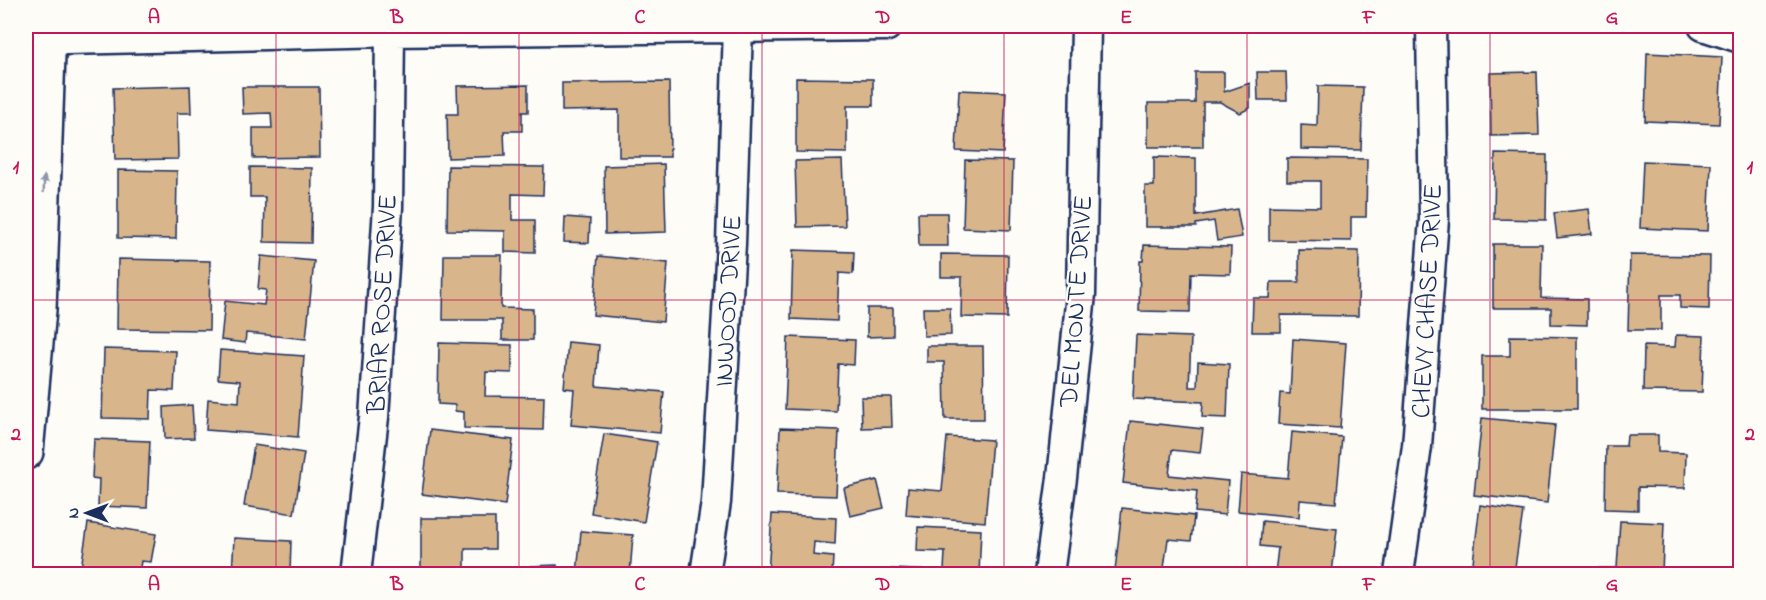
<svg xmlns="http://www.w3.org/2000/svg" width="1766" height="600" font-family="'Indie Flower',sans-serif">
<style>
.building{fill:#d9b58b;stroke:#1b2f5e;stroke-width:1.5}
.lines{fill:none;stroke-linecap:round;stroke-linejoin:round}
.minor-casing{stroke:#1b2f5e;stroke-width:33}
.major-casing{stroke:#1b2f5e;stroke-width:38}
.minor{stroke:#fdfcf7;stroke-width:28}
.major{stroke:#fdfcf7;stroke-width:33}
.oneway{fill:#8c96aa}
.grid{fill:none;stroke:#c2185b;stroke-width:1.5;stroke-opacity:0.55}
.labels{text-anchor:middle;stroke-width:4.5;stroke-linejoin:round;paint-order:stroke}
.street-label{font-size:27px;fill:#1b2f5e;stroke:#fdfcf7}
.neatline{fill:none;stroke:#c2185b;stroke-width:2}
.grid-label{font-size:20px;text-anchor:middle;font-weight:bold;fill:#c2185b}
</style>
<rect width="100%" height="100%" fill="#fdfcf7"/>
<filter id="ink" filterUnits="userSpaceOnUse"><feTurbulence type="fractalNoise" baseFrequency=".0167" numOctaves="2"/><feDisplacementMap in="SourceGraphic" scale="12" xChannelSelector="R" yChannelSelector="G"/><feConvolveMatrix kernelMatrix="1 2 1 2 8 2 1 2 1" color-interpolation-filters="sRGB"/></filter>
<g filter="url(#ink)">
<path class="building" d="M1647,53L1722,57L1719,124L1645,121Z
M1195,72H1224V92L1250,83V108L1240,113L1220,102H1203V147H1148V103H1195Z
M1257,72H1286L1287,100H1258Z
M1537,72L1539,135L1491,136L1490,73Z
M796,78L873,79V106H847V153L796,152Z
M669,82L670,157H619V110L562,111V83Z
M528,85V112H522V131H504L505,156L448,158L447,114H458L457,86Z
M190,86L191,113H177L178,159L115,160L113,88Z
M1318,86L1363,87L1361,150L1301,149V125L1317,126Z
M242,87H319L320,157L253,158V128H272L271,113L243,114Z
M959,90L1006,92L1003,153L956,151Z
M1495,154L1547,155L1546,220L1494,219Z
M1154,157L1196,158V216L1237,209L1242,237L1217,241L1214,221L1196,224V227H1145V186H1154Z
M1287,158L1367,159L1366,217H1351V241L1269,240V206L1320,207V181H1287Z
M842,160L845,226L797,227L795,161Z
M965,160L1013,161L1011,230L963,228Z
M1643,161L1711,164L1708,231L1640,228Z
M664,164L666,232L605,234L604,166Z
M448,166L544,167L543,195L512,194V220H535V253L505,252V231L447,230Z
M250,167L312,168L311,243L264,242L265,197H250Z
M118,170L177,171L176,239L118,238Z
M1589,209L1592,234L1557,238L1554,213Z
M918,213H947L948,246H919Z
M565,217L590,219L589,243L564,242Z
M1493,244H1542L1541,298L1587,299V325L1551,324V308H1493Z
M1144,245L1231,247L1230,274L1191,273L1190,312L1139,311L1140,261H1143Z
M793,250L854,252L853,274L839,273L837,321L791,319Z
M1299,250L1359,251L1358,316L1281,315V332H1252L1253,298H1270L1271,282H1299Z
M941,254L1008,255L1007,318L961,317L962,277H941Z
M444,255H502L501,308L533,309V340H502V320H443Z
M1630,255L1710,256L1709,309L1680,308V295H1661V330H1628Z
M261,256L314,261L306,339L246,333L245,343L221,340L225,301L264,305L266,290L258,289Z
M598,256L668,263L663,322L593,315Z
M118,259L210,261L209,330L117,329Z
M867,308H893V336L867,337Z
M923,308H950L951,335L924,336Z
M1136,335L1191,337L1189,387H1197L1198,362L1229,364L1227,418L1202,417L1203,402L1133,399Z
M1676,335L1704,336L1702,392L1643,391L1644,346L1675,347Z
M1510,336L1577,337V409H1482V356H1510Z
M788,337L855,340L854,365L838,364L836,411L785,409Z
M1293,339L1346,343L1340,428L1278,424L1280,393L1290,394Z
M568,342L599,345L596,386L664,392L660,433L571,425L574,389L564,388Z
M439,343L512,345V373L486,372L485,396L544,397L543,430L464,428V412L455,411V405L438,404Z
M927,346H983L984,419H945L944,362H927Z
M104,349L176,351L174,391L151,390L150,419L102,418Z
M220,350L304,356L298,437L206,430L208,399L239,402L240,381L218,379Z
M861,397H891L892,427L862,428Z
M192,405L194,438L165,439L164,407Z
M1482,418L1555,425L1547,503L1474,495Z
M1130,421L1203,429L1200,453L1172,450L1169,475L1228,481L1225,515L1195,512L1197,491L1123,483Z
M780,428L839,430L836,496L777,494Z
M430,430L513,440L505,505L422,494Z
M1292,432L1342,437L1336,503L1300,500L1299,517L1238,511L1241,474L1288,478Z
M604,434L657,442L644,522L591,513Z
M1627,435H1658V452L1686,453L1685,488L1638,487V510L1605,509L1606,446H1626Z
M947,437L992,440L985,522L906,515L908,488L942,491Z
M94,439L150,441L147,508L98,506L99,479L92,478Z
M254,445L304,453L294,514L244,506Z
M877,480L884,508L850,516L844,488Z
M1480,505L1523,511L1514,574L1472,570Z
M1122,508L1194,516L1191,541L1168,539L1164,568L1207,573V574H1144L1115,571Z
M772,514L836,518L835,544L814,542L813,555L833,557L832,574H843H768Z
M421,518H495V549H465V574H421Z
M1262,521L1337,529L1332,574H1250V571L1275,573L1278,548L1260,546Z
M1620,521L1664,523L1662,574H1598L1599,568H1617Z
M88,523L156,534L151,562L141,561L139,574H80Z
M918,527L981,530L979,574H891V569L944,571L945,552L917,551Z
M581,531L633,535L630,574H577Z
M234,538L291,541L290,574H232Z
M557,565V574H530V566Z"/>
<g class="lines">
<defs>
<path id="minor" d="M1703,26L1740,38
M26,41L390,32L887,26
M356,574L374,417L388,207L390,32
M705,574L716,502L731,244L738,27
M1049,574L1062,478L1081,294L1086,26
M1399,574L1417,446L1434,219L1431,26"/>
<path id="major" d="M26,452L39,310L49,26"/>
</defs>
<use href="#minor" class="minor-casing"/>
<use href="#major" class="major-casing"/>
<use href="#minor" class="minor"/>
<use href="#major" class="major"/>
</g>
<defs><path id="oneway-solid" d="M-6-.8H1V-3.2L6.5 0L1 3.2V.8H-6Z" transform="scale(1.5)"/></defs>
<use class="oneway" href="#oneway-solid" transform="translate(44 184) rotate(-88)"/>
</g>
<path class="grid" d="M276,26V574M519,26V574M762,26V574M1004,26V574M1247,26V574M1490,26V574M26,300H1740"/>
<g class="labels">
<g class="street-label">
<text transform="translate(727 301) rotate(-87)" y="9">INWOOD DRIVE</text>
<text transform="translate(1075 301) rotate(-86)" y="9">DEL MONTE DRIVE</text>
<text transform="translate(1426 301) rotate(-87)" y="9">CHEVY CHASE DRIVE</text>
<text transform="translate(381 304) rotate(-87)" y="9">BRIAR ROSE DRIVE</text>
</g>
</g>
<rect width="1766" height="600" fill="none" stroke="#fdfcf7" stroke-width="66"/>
<g transform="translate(87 513) rotate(270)" stroke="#fdfcf7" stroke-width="4.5" paint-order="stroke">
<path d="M0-4.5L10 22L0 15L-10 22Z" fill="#1b2f5e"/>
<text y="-9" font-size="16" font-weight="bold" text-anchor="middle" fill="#1b2f5e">N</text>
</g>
<rect x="33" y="33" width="1700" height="534" class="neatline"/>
<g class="grid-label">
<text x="154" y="23">A</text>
<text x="397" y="23">B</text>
<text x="640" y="23">C</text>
<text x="883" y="23">D</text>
<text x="1126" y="23">E</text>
<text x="1369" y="23">F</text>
<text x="1612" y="23">G</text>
<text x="16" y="173">1</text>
<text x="1750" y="173">1</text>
<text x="16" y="440">2</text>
<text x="1750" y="440">2</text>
<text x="154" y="590">A</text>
<text x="397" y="590">B</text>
<text x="640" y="590">C</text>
<text x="883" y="590">D</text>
<text x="1126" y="590">E</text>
<text x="1369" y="590">F</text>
<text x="1612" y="590">G</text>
</g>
</svg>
